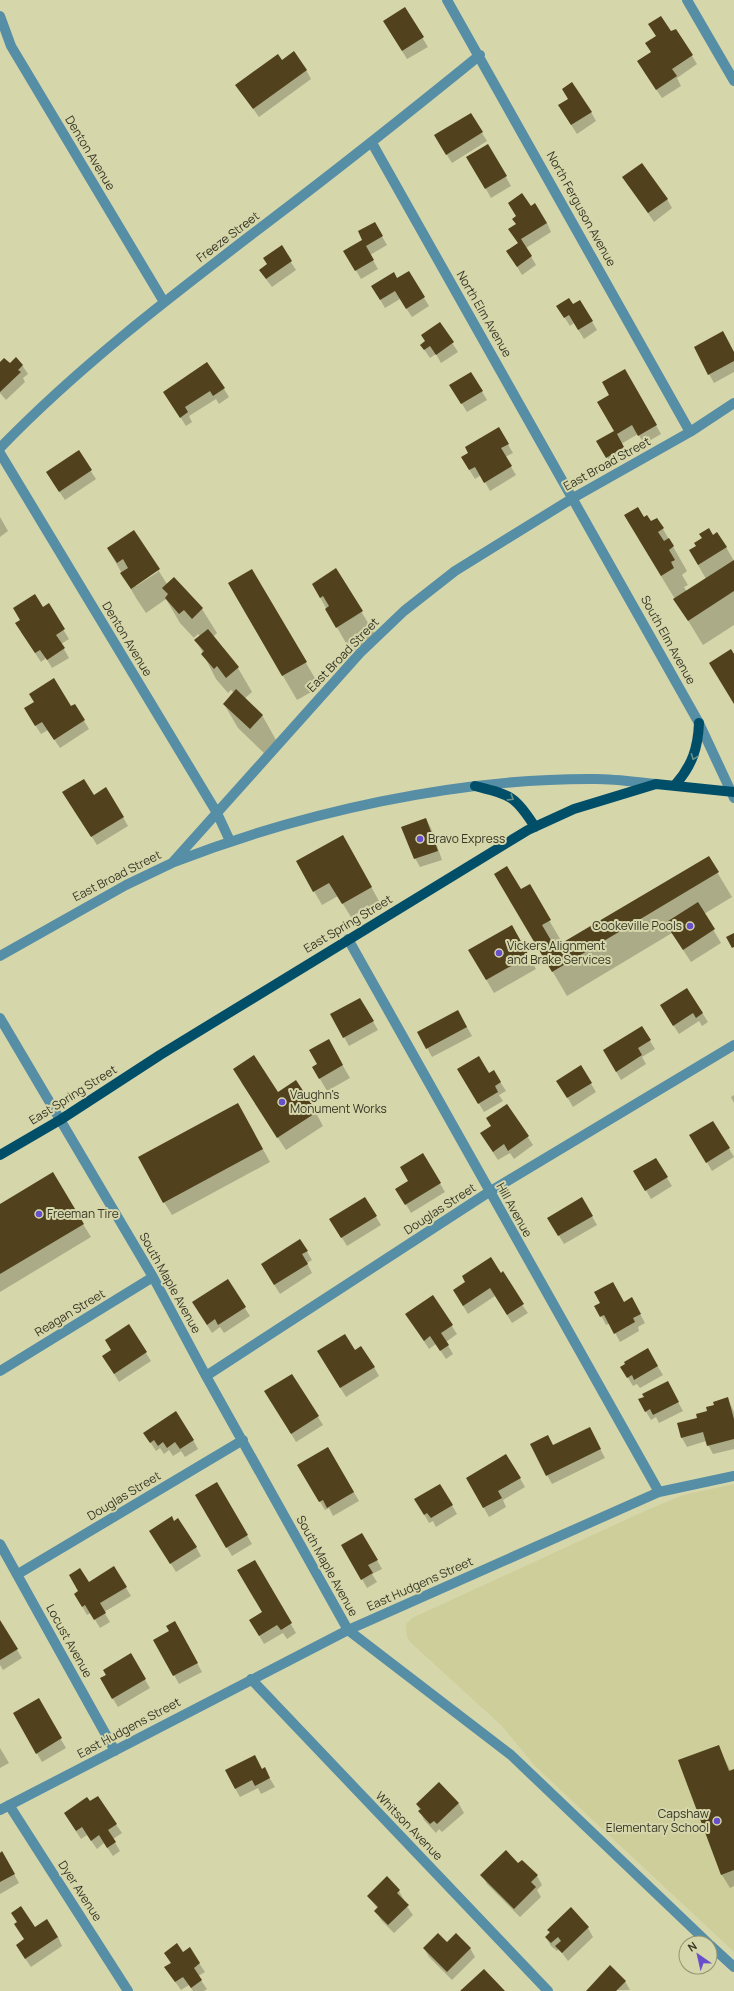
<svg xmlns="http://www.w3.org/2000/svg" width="734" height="1991" font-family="Manrope,sans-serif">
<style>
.built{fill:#cece9b}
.shadow{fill:#0003;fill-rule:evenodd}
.building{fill:#51421d}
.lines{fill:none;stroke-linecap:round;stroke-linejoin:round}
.minor{stroke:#568ea5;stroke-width:10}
.major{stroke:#004e67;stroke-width:10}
.oneway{stroke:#6b9289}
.poi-dot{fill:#6750c9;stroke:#d6d6ab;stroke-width:1.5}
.labels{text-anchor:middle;stroke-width:4;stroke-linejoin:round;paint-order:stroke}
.street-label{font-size:12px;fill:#363625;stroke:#d6d6ab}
.poi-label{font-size:12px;fill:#363625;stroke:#d6d6ab;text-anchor:start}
</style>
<rect width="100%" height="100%" fill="#d6d6ab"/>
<path class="built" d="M734,1484V1952L534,1765L502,1726L411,1643L407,1637L406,1629V1624L412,1618L647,1510L683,1495Z"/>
<path class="shadow" d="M405,9L428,47L407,59L389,30Z
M676,30L697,64L677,78L681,86L662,98L643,70L652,52Z
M282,61L306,70L311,79L259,117L236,85Z
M591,112L596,121L577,134L564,114Z
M482,133L487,141L452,163L440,144Z
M488,146L511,186L491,198L468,157Z
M624,178L667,199L672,208L654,222Z
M530,207L547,223L551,232L526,248L536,265L522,275L513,260Z
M374,223L387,245L370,255L378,269L361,279L345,251L364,240Z
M281,247L296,270L272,287L266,279L268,265Z
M408,272L429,306L412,317L400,299L385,308L372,286L397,279Z
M580,301L597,330L584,339L574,323L570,326L563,315Z
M440,324L458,352L441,363L436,354L430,358L421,345L426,342Z
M734,353V372L714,383L709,374Z
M0,364L22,365L28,374L23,378L25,382L6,400L0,393Z
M624,370L661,434L644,444L638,434L621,444L628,456L612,466L598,441L615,431L611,396Z
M471,373L487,400L467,412L451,386Z
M224,389L229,397L219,404L216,399L189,416L192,422L186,426L164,392Z
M499,429L513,453L505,457L516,475L490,491L481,475L475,479L462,458Z
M78,452L96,479L65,500L52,481Z
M0,517L8,531L0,537Z
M644,518L663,529L687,571L682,575L688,585L684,587L687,592L706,579L690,551L713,536L726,547L734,561V625L703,645L639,540Z
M134,532L167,584L174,578L202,609L217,633L213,637L238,668L252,692L244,699L262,715L276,740L264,753L238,728L224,704L234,693L231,690L228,693L216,679L196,640L200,636L198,634L194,638L180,623L166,599L146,613L136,598L108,549ZM157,570L158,572L136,586V584Z
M252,570L320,687L297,700L229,583Z
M336,570L376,636L351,652L313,585Z
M48,605L69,639L61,644L69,658L52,668L46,658L41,662L21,632Z
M74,705L89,729L60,748L48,730L41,734L30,717Z
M94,796L123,817L128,826L97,845L69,801Z
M426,819L431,828L442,860L420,867L415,858Z
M343,836L379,901L351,917L338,896L322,905L297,862Z
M708,857L732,897L704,914L721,943L691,962L672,933L567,996L510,899L529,886L563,944Z
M511,926L536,969L494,993L469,950Z
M687,989L708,1022L702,1026L699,1021L679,1034L666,1014Z
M360,999L378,1030L349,1046L332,1015Z
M463,1020L472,1036L432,1057L419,1033Z
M642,1028L655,1049L642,1057L646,1064L621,1080L604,1051Z
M328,1040L350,1078L327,1091L313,1067L318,1064Z
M581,1067L596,1092L573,1107L563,1090Z
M458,1069L489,1075L494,1072L506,1091L499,1095L503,1101L484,1112Z
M241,1082L277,1094L316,1113L323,1126L286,1150Z
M734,1095V1103L731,1097Z
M507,1105L533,1145L514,1159L510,1153L498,1160L481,1134L492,1126Z
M245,1117L270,1162L172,1215L164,1202Z
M713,1122L734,1157L712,1171L691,1135Z
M423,1155L445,1192L411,1213L397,1189L410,1181Z
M655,1159L672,1186L651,1199L640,1180Z
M365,1199L381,1225L347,1246L331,1220Z
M582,1199L597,1225L564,1244L548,1218Z
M0,1205L83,1224L91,1237L0,1292Z
M300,1240L312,1260L307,1263L312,1273L280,1294L267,1273Z
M500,1274L528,1313L512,1323L495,1296L468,1314L459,1299Z
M227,1280L250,1316L224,1333L220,1327L212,1333L198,1311Z
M433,1297L457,1334L446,1342L453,1354L446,1359L436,1344L429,1349L412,1323Z
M632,1299L645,1323L638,1327L639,1331L620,1342L610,1323L606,1325L596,1306L624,1303Z
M129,1326L151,1361L119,1382L108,1364L112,1350Z
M647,1349L663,1375L640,1388L637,1384L633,1386L622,1368Z
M355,1351L374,1367L379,1376L346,1397L323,1360Z
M672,1391L683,1411L659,1423L656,1417L651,1420L639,1400Z
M728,1399L734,1412V1449L713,1454L706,1441L687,1447L682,1438L679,1424L698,1419Z
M271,1400L318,1417L323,1425L296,1442Z
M144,1433L193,1440L198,1449L185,1457L181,1451L173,1456L169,1450L164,1454L160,1448L156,1451Z
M594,1437L605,1458L552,1484L547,1475Z
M328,1448L359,1501L333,1516L329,1508L325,1510L298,1465Z
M506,1455L525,1487L503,1500L506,1507L489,1517L467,1478Z
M216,1483L252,1544L232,1556L196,1495Z
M440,1485L457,1514L436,1527L433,1521L429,1523L416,1500Z
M174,1522L196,1547L201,1556L176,1572L156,1540Z
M362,1534L382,1569L372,1574L377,1582L367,1588L343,1545Z
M254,1561L296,1633L287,1639L283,1633L264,1644L250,1620L263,1612Z
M114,1568L131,1596L104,1612L110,1622L100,1628L91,1613L87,1615L75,1594Z
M0,1622L22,1658L3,1670L0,1665Z
M180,1631L202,1672L179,1684L155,1640Z
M130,1655L150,1688L118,1707L101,1679Z
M38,1700L66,1748L42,1762L14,1714Z
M718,1746L731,1772L734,1770V1886L730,1888L722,1875L680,1761Z
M0,1748L9,1763L0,1768Z
M262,1770L269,1777L275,1787L261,1794L258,1788L240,1797L235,1788Z
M439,1783L459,1804L464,1813L442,1832L439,1829L436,1833L424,1820L417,1804Z
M97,1797L122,1833L113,1839L120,1851L113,1856L104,1843L97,1849L87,1835L81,1839L65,1814Z
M2,1852L19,1883L0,1894V1854Z
M518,1865L537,1876L542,1885L537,1890L541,1897L520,1917L487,1884L482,1875Z
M387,1878L399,1891L404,1900L403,1901L413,1915L394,1933L381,1920L376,1911L378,1909L368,1896Z
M571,1909L588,1928L593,1937L568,1961L559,1949L557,1951L551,1946L546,1937L550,1933L548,1930Z
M35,1928L58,1937L62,1946L31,1967L22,1954L25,1940Z
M447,1944L470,1948L475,1957L452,1980L429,1957L424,1948Z
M189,1948L205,1972L198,1976L207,1989L204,1991H193L189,1985L181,1990L171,1976L183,1953Z
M610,1967L625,1981L630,1990L587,1991Z"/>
<path class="building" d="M405,7L424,37L402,51L383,21Z
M661,16L671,31L676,29L693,55L672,69L677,76L656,90L637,61L651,52L645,43L656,36L648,24Z
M294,51L307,70L253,109L235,85L278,54L282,60Z
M572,82L592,112L571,125L558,105L568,99L562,89Z
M471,113L483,132L446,155L434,135Z
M488,144L507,176L485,189L466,157Z
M642,163L668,199L648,213L622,177Z
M522,193L531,206L535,203L547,223L521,239L532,256L517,267L506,251L518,243L508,229L516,224L512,219L516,216L508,203Z
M375,222L383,236L366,246L374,260L355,271L343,251L362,240L358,231Z
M282,245L292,261L266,279L259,270L267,264L263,258Z
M409,271L425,297L406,309L395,291L380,300L371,286L394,272L397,278Z
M569,298L573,304L580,300L593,321L578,330L569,315L564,318L556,306Z
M440,322L454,342L436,355L430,346L424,350L420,345L425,341L421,335Z
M723,331L734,352V361L708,375L694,347Z
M16,357L23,365L18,370L21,372L0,392V362L4,358L10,363Z
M207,362L225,388L213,396L210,391L185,407L188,412L180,418L163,392Z
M625,369L657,425L638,436L632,425L617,434L624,447L606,458L596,441L614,431L597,402L609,395L602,382Z
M471,372L483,391L461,404L449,385Z
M499,427L509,444L501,448L512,466L484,483L475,467L469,470L461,457L468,453L465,447Z
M79,450L92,470L59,492L46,472Z
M638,507L644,517L647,515L651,521L657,518L664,528L658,532L664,541L669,538L674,546L669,550L675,560L671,562L674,568L661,576L624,515Z
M709,528L713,535L717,532L727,547L698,565L689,550L696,546L694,543L702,538L699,534Z
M134,530L160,569L131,589L120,573L128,568L123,559L117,563L107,548Z
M734,560V591L688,621L673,599Z
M336,568L363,611L336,628L325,609L329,606L323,596L320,598L312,584Z
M252,569L307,662L282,676L228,583Z
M174,577L203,608L192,619L184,610L179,614L165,598L168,594L162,588Z
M35,594L43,607L49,603L65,629L56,635L65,648L47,660L40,650L35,653L15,623L20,620L13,608Z
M208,629L239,667L226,678L217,666L214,669L201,654L204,651L194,640Z
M731,649L734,654V704L709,663Z
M54,678L71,706L75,704L85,720L54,740L42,722L35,726L24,708L34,702L29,694Z
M236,689L263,715L250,729L223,704Z
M84,779L94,795L106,787L124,817L91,837L62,792Z
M426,818L438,851L414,859L401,827Z
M343,835L372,887L342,904L329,883L313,892L296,861Z
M709,856L719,872L552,972L494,874L507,866L521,889L530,884L551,920L542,925L555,947Z
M698,902L715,929L683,950L665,923Z
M512,925L529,956L486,980L468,950Z
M734,933V947L732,948L726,937Z
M687,988L703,1013L696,1018L693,1013L673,1026L660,1005Z
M360,998L374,1021L343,1038L330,1014Z
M458,1010L467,1027L426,1049L417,1032Z
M642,1026L651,1040L638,1048L642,1055L616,1072L603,1050Z
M329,1039L343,1065L319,1079L312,1067L317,1064L309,1050Z
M254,1055L278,1092L296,1080L317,1112L277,1138L233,1069Z
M479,1056L489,1073L494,1070L501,1082L495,1086L498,1092L478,1104L457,1069Z
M581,1065L592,1083L567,1098L556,1081Z
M238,1103L263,1149L163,1203L138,1157Z
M507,1104L529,1136L508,1151L504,1144L493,1152L480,1133L491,1126L486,1118Z
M713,1121L730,1148L706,1163L689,1135Z
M423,1153L441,1183L405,1205L395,1189L408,1181L400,1167Z
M656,1158L668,1177L645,1191L633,1171Z
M53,1172L84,1224L0,1274V1204Z
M365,1197L377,1216L341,1238L329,1219Z
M582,1197L593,1216L558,1236L547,1218Z
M300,1239L308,1251L302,1254L308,1264L274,1285L261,1264Z
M491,1257L501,1273L503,1271L524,1304L507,1315L490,1288L463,1306L453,1290L465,1282L462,1276Z
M228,1279L246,1307L218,1325L215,1319L207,1325L192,1302Z
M613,1282L624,1302L632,1297L641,1314L633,1318L635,1322L614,1334L604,1315L600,1317L594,1306L600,1303L594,1292Z
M433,1295L453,1325L441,1333L449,1345L440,1351L430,1336L424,1341L405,1314Z
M129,1324L147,1352L114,1374L102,1356L111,1350L105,1340Z
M345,1334L355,1350L361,1346L375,1367L340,1388L317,1351Z
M648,1348L658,1366L634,1380L632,1375L627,1378L620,1367L625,1364L624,1362Z
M292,1374L319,1416L291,1434L264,1391Z
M668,1381L679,1402L653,1415L650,1409L645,1412L638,1399L644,1397L642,1394Z
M728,1397L734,1419V1439L707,1446L703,1432L681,1438L677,1423L697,1418L696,1414L707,1411L706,1407L714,1405L713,1402Z
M176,1411L194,1440L180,1449L175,1442L167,1448L163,1442L158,1446L154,1440L150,1443L143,1433Z
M590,1427L601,1449L546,1476L530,1444L548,1435L553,1445Z
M328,1447L354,1492L327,1508L323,1500L319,1502L297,1465Z
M506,1454L521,1478L498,1491L502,1498L483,1508L466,1478Z
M217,1482L248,1535L226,1548L195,1495Z
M440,1484L453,1505L431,1518L427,1513L424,1515L414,1499Z
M172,1516L174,1521L178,1518L197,1547L170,1564L149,1531Z
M362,1533L378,1560L368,1565L373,1573L361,1580L341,1545Z
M255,1560L292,1623L281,1630L277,1625L259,1636L249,1620L262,1612L237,1570Z
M114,1566L127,1587L100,1603L106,1613L94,1620L85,1605L82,1607L74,1594L78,1591L69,1575L80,1568L89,1582Z
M0,1620L18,1649L0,1660Z
M175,1621L198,1663L173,1676L153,1640L169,1631L166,1626Z
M131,1653L146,1679L112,1699L100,1678L106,1675L103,1670Z
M39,1698L62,1738L36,1754L13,1713Z
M719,1745L729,1771L734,1769V1870L721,1875L678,1760Z
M255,1755L262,1769L265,1767L270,1778L255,1786L252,1780L235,1789L225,1770Z
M439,1782L459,1803L437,1824L434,1821L430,1824L418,1811L421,1809L416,1804Z
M98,1796L117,1824L108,1830L116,1842L107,1848L99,1835L91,1841L82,1827L76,1831L64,1813L87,1797L90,1801Z
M506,1850L518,1863L522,1860L538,1875L531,1882L536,1887L514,1909L480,1875Z
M2,1851L15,1874L0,1882V1853Z
M387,1876L400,1890L397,1893L409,1905L388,1925L374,1911L378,1907L367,1896Z
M21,1906L35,1927L47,1919L58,1937L25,1959L16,1945L24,1939L14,1924L17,1922L11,1913Z
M571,1907L589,1927L562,1953L555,1946L561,1941L558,1937L551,1943L545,1937L550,1932L547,1930Z
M438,1933L447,1942L456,1933L471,1948L447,1972L423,1948Z
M177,1943L183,1952L190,1947L200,1963L194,1968L202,1980L191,1988L183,1977L175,1982L164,1967L171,1963L164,1953Z
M610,1965L626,1981L616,1991H586Z
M484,1969L505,1991H460Z"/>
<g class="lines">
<path class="minor" d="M447,0L690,432
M687,0L734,81
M0,16L11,46L164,302
M372,143L699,723L734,798
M0,448C82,363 178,291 272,219C342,166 411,111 480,55
M0,453L217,813L230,841
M174,862C303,812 457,778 595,779C615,779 636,782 656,784
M348,939L659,1492
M0,956L126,885L172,863L360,653L404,611L455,571L573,498L690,432L734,403
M0,1018L153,1277L206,1376L348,1630L511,1755L708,1943
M0,1371L153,1277
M206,1376L489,1192L734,1045
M0,1544L115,1751
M18,1574L243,1440
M251,1679L548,1991
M9,1805L128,1991
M0,1810L348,1630L659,1492L734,1476
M710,1945L734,1967"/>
<path class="major" d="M675,785C692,766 698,748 699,723
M475,786C510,795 515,795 535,827
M0,1155L60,1120L160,1055L528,830L574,809L656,784L734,792"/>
</g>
<defs><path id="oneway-chevron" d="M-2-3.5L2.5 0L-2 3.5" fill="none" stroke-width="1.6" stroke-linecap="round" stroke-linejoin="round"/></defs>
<g class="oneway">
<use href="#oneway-chevron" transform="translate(694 757) rotate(111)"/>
<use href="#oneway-chevron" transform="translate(511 798) rotate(32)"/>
</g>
<g class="poi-dot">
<circle cx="420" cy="839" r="4"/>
<circle cx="690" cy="926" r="4"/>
<circle cx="499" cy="953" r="4"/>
<circle cx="282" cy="1102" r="4"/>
<circle cx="39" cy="1214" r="4"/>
<circle cx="717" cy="1821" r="4"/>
</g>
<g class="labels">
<g class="street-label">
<text transform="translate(90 153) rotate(59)" y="4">Denton Avenue</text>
<text transform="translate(581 209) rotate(61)" y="4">North Ferguson Avenue</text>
<text transform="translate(228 237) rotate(-37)" y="4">Freeze Street</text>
<text transform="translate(484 314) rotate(60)" y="4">North Elm Avenue</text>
<text transform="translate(607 464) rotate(-29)" y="4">East Broad Street</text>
<text transform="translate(127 639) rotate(59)" y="4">Denton Avenue</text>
<text transform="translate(668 640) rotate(61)" y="4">South Elm Avenue</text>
<text transform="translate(343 655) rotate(-46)" y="4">East Broad Street</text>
<text transform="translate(117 876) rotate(-27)" y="4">East Broad Street</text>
<text transform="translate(348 924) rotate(-31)" y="4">East Spring Street</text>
<text transform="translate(73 1095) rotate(-32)" y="4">East Spring Street</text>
<text transform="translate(440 1209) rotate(-33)" y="4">Douglas Street</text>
<text transform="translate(514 1210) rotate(61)" y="4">Hill Avenue</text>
<text transform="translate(170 1283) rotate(61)" y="4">South Maple Avenue</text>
<text transform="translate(70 1313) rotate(-31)" y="4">Reagan Street</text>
<text transform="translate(124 1496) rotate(-31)" y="4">Douglas Street</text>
<text transform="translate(327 1566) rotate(61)" y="4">South Maple Avenue</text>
<text transform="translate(420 1584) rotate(-24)" y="4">East Hudgens Street</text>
<text transform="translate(69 1641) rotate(61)" y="4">Locust Avenue</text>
<text transform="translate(129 1728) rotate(-28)" y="4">East Hudgens Street</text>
<text transform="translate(409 1826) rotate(46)" y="4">Whitson Avenue</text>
<text transform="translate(80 1891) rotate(57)" y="4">Dyer Avenue</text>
</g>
<g class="poi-label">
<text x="428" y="843">Bravo Express</text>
<text x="682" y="930" text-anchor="end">Cookeville Pools</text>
<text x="507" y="950">Vickers Alignment<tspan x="507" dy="14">and Brake Services</tspan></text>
<text x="290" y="1099">Vaughn's<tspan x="290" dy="14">Monument Works</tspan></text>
<text x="47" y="1218">Freeman Tire</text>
<text x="709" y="1818" text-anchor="end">Capshaw<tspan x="709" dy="14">Elementary School</tspan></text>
</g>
</g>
<g transform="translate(698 1955) rotate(326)"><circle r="19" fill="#d6d6ab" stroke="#969675"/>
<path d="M0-3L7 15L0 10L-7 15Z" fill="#6750c9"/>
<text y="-6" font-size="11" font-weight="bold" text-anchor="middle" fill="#363625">N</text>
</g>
</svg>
